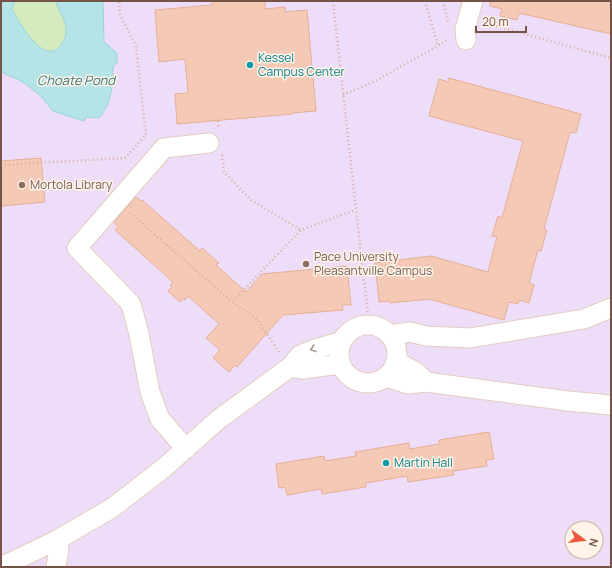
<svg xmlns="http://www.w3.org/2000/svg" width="612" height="568" font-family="Manrope,sans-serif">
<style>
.education{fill:#edddf9;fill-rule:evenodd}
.green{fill:#d4ebbf}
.water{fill:#b4e4e7;stroke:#9ad5d9}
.building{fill:#f4cab7;stroke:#e7ae96}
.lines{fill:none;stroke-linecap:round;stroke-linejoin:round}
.minor-casing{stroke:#e4cdbf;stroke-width:21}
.path{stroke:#d8ad9a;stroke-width:2.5;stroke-dasharray:1 3;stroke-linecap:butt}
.minor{stroke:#fff;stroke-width:19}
.oneway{stroke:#ac9891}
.culture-dot{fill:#0f9aa8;stroke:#fff4e8;stroke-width:1.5}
.education-dot{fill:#8d6e63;stroke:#fff4e8;stroke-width:1.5}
.labels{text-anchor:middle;stroke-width:3;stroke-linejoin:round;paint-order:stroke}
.culture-label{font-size:12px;fill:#0d838f;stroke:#fff4e8;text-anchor:start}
.education-label{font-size:12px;fill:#785e54;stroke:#fff4e8;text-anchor:start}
.water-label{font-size:13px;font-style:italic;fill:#3a767c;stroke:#fff4e8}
</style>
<rect width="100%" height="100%" fill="#fdf0e0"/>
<path class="education" d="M1,1H611V567H1ZM572,528H596V552H572Z"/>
<path class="green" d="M15,1H55C58,8 63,16 65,23C67,30 66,39 62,44C44,70 19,22 12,9Z"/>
<path class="water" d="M1,1H15L12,9C19,22 44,69 62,44C66,39 67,30 65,23C63,16 58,8 55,1H103L104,42L117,53V63L113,66C112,87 113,101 99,118L86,117L84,121L53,111L41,96L23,82L1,72Z"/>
<path class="building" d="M212,1H265V9L285,7V12L307,10L316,111L292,113V114L177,124L175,94L188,93L185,59L159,62L155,10L212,5Z
M490,1H611V34L519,13L517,20L500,16L502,9L490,6Z
M449,78L581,114L576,133L570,132L544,229L547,230L541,251L538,250L529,283L534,285L529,303L519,300L518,304L509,302L504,320L429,299L390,303L389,301L379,302L375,263L431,256L488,272L497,237L492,236L498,216L502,218L523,141L429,116L439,79L448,82Z
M41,158L45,202L1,206V161Z
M136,197L141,201L142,200L200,251L202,248L219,263L216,265L246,292L262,274L347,266L351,305H342L343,310L283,315L237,367L235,365L229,372L213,358L220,350L206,338L219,324L188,296L185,300L184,298L180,302L168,291L172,287L170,285L173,282L115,230L118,227L114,222Z
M489,432L494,459L486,460L487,466L453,471L454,475L408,482L407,476L366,483V487L322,494L321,489L287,495L285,487L279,488L276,464L324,456L325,461L356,456L355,452L409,443L410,449L439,444V440Z"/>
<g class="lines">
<defs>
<path id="minor" d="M466,40L465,29L473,1
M339 354a29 29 0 1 1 58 0a29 29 0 1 1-58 0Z
M390,335L410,332L426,336L470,338L584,319L611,308
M396,361L416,372L426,382
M290,367L303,369L340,364
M386,377L408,384L426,382L568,401L611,405
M186,449L160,419L150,392L139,334L131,304L77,248L164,148L209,143
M1,567L57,540L112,508L165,467L219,419L290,367L300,355L315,349L342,341
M56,567L59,548L57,540"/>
</defs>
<use href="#minor" class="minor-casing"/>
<path class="path" d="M333,1L369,325
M425,1L438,46L448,39
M443,1L448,22
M485,23L611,58
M343,95L373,82L438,46
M218,121L219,128
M222,155L224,172L251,200L301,230
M1,165L125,158L146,135L136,46L120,15L119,1
M130,213L232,302
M279,352L257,319L232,302L301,230L355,210"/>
<use href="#minor" class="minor"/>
</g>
<defs><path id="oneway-chevron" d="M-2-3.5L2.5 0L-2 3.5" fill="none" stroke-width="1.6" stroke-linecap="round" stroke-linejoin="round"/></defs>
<use class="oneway" href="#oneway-chevron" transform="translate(313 349) rotate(160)"/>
<g class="culture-dot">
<circle cx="250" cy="65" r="4"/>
<circle cx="386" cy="463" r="4"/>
</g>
<g class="education-dot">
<circle cx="22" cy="185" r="4"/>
<circle cx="306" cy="264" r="4"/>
</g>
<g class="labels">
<g class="culture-label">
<text x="258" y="62">Kessel<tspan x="258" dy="14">Campus Center</tspan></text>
<text x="394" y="467">Martin Hall</text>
</g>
<g class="education-label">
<text x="30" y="189">Mortola Library</text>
<text x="314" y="261">Pace University<tspan x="314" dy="14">Pleasantville Campus</tspan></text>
</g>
<g class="water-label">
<text x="76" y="85">Choate Pond</text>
</g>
</g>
<rect width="612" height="568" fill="none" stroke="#755347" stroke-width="4"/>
<g transform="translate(584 540) rotate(105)"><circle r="19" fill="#fff4e8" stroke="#c8b4a8"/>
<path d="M0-3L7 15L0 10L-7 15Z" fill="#ed583f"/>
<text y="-6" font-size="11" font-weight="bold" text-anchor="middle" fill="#755347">N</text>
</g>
<path d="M476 26v6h50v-6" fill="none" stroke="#755347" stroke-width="2"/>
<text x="482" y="26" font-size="12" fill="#755347" stroke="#fff4e8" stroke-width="3" paint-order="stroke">20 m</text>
</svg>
